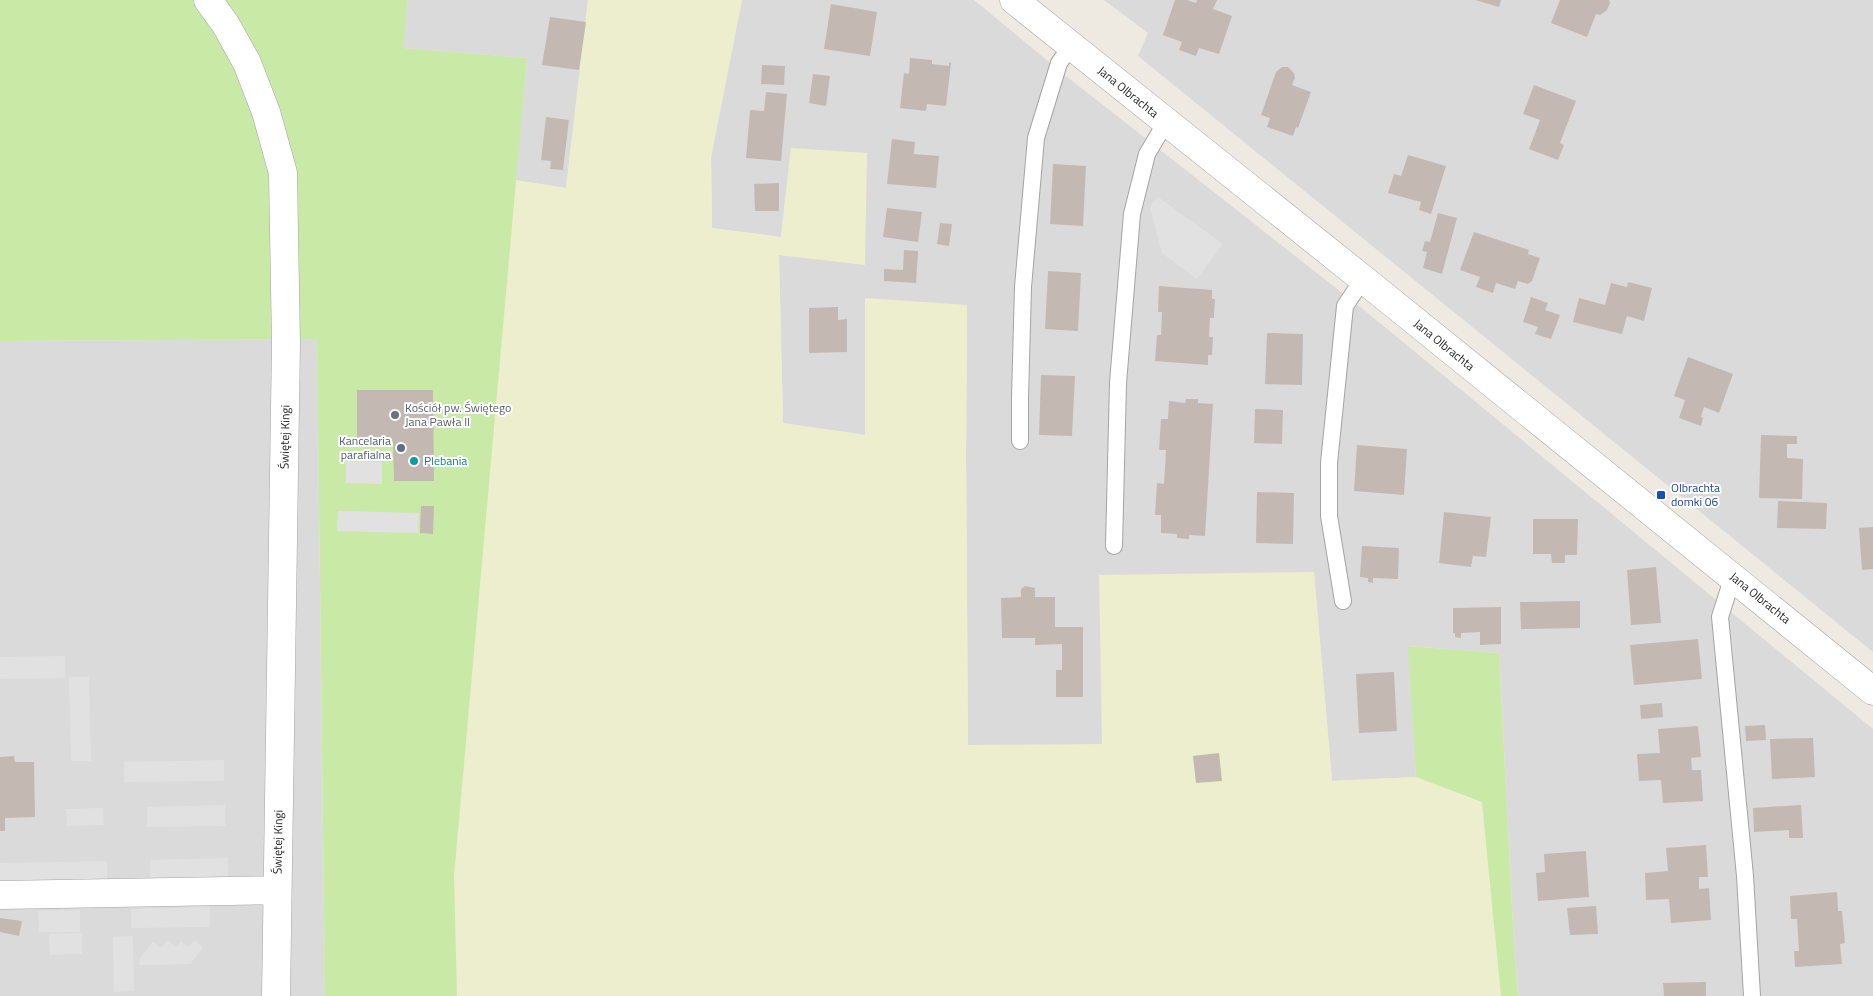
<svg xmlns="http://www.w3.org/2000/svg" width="1873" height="996" font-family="'Titillium Web',sans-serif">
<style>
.residential{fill:#dbdada}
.farmland{fill:#eceecd}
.grass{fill:#c9eaa7}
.parking{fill:#e1e1e1}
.building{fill:#c3b9b2}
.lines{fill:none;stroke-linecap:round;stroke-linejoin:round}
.service-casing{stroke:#a4a4a4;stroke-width:18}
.minor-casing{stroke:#a4a4a4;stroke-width:29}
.tertiary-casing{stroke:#a4a4a4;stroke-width:29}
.service{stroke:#fff;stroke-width:16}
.minor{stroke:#fff;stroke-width:28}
.tertiary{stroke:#fff;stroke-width:28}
.worship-dot{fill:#6b7280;stroke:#fff;stroke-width:2}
.service-dot{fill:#5c6f8a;stroke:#fff;stroke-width:2}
.culture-dot{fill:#0f9aa8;stroke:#fff;stroke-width:2}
.transit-dot{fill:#1a4fb4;stroke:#fff;stroke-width:2}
.labels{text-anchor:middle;stroke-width:4;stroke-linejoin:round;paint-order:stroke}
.street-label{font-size:12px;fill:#1d1d1d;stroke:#fff}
.worship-label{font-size:12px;fill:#5b616d;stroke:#fff;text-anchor:start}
.service-label{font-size:12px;fill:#4e5e75;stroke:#fff;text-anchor:end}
.culture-label{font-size:12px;fill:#0d838f;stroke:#fff;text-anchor:start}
.transit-label{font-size:12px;fill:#164399;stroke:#fff;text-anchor:start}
</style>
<rect width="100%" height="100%" fill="#eeeae2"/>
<path class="residential" d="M408,0H588L566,188L515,180L527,58L402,48Z
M742,0H974L1066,76L1369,314L1873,729V996H1518L1514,945L1499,653L1409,646L1416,777L1332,781L1314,572L1103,745H968L966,456L967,305L866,382V435L783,423L779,255L865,264L791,148L781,237L712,228L711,157Z
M1104,0H1873V652L1138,56L1148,33Z
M317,339L325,996H0V341Z"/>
<path class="farmland" d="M588,0H742L711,157L712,228L781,237L791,148L867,153L865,265L779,255L783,423L865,435V298L967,305L966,456L968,745L1102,744L1099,575L1314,572L1332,781L1416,777L1482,802L1501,996H457L454,876L515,180L566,188Z"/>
<path class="grass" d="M0,0H408L403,48L527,58L454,876L457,996H325L317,339L0,341Z
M1408,646L1499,653L1514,945L1518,996H1501L1482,802L1416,777Z"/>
<path class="parking" d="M1158,197L1223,244L1197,279L1162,253L1150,207Z
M346,461L382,462V484L346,483Z
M338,511L419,513L418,533L337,531Z
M65,656V678L0,679V657Z
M69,677H89L91,761H71Z
M224,760V781L124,782V762Z
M225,805V826L147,827V807Z
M103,808L104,825L67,826L66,809Z
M228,858V879L150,880V860Z
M107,861V881L0,883V863Z
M210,907V927L131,928V909Z
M80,910V932H39L38,911Z
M82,933V954L50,955L49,934Z
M133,936L134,991L114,992L113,937Z
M168,940L176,947L181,941L188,947L194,940L203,948L190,964L139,965L140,958L153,942L161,948Z"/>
<path class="building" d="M1175,0H1187L1196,3L1197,0H1217L1213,9L1232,16L1219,54L1199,48L1196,56L1179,50L1182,42L1163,35Z
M1475,0H1501L1499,7Z
M1560,0H1609L1610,3L1607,10L1600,15L1596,14L1587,37L1551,23Z
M831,4L877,12L870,56L824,49Z
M550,17L586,22L579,70L542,65Z
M910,58L932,60V64L949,66V62L951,63L946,106L927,104L926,111L900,108L904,73L909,74Z
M762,65L785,66L784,85L761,84Z
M1282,67H1288L1294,73L1295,78L1292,85L1311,92L1298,128L1296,127L1293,136L1267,127L1270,118L1261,115L1276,72Z
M813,74L830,76L826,106L809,103Z
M1534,85L1576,101L1560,143L1564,145L1558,160L1529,149L1540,120L1523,114Z
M766,92L787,94L781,161L746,158L750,110L764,111Z
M546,117L569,120L563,170L550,169L551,161L541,160Z
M892,139L915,142L914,154L939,156L936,188L887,184Z
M1408,155L1446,166L1431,214L1419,210L1421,202L1388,193L1394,174L1401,176Z
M1053,164L1086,166L1083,226L1050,224Z
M779,183V211H755L754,184Z
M887,208L922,212L918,242L883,237Z
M1438,213L1457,218L1442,274L1423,268L1427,252L1422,251L1425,241L1430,242Z
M940,223L952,224L949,246L937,244Z
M1474,232L1529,250L1528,254L1540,258L1532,281L1528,284L1518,281L1515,289L1496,283L1493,293L1476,287L1480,277L1460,270Z
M904,250L918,251L916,283L884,281V269L903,270Z
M1048,271L1081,273L1078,331L1045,329Z
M1628,282L1652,288L1644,321L1627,316L1622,334L1573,322L1579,298L1605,305L1611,283L1627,287Z
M1159,286L1212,290V299H1215L1214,315V318H1210L1209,337H1213L1212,355H1208V365L1155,361L1157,335H1161L1162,312H1158Z
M1531,297L1548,303L1545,310L1560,315L1551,339L1535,334L1538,327L1523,322Z
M838,307V320L847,319V352L809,353V308Z
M1267,333L1303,334L1302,385L1265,384Z
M1688,357L1733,374L1719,413L1704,407L1701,417L1703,418L1701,426L1679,418L1685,400L1674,396Z
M1041,375L1075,376L1072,436L1039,435Z
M357,390H433L434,481H394L393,441H357Z
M1186,399H1198V403L1213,404L1205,536L1189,535V539L1177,538V534L1161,533V515H1155L1157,483L1164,484L1166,450H1159L1161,419H1168L1169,401L1185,403Z
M1255,409L1283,410L1282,444L1254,443Z
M1761,435L1797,436V444H1787V458L1803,459L1802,499L1759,498Z
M1357,445L1407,449L1404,495L1354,491Z
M1257,492L1294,493L1293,544L1256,543Z
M1778,501L1827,503L1826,529L1777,528Z
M421,506H434L433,534L420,533Z
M1444,512L1491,517L1486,557L1473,556L1471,567L1439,563Z
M1533,519H1578L1577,555H1565V563H1552L1551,554H1533Z
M1873,527V569L1862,570L1859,528Z
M1362,546L1399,548L1398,579L1373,578V583L1368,582V578L1360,577Z
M1656,567L1661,623L1631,625L1627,570Z
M1025,586L1035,588V597H1055V627H1083V697H1056V670H1062V644L1035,645V638H1002L1001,598L1021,597V589Z
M1580,601V628L1521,629L1520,602Z
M1501,607V644L1480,645V632L1461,633V638L1455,637V633H1453V608Z
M1698,639L1702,679L1634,685L1630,645Z
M1394,672L1397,731L1359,733L1356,674Z
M1662,703L1663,717L1641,719L1640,705Z
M1765,725L1766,740L1746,741L1745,726Z
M1698,726L1701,757L1691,758L1692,770H1701L1703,801L1663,803L1661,780L1639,781L1637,754L1660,753L1658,729Z
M1813,738L1815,777L1772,779L1770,739Z
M1219,753L1222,781L1196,783L1193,756Z
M14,756L15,762H34L35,817L5,818V831H0V757Z
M1801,805L1803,838H1789V830L1754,832L1753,808Z
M1706,845L1708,877H1699V889L1709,888L1711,920L1671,923L1669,899L1646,900L1645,873L1668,871L1666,848Z
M1586,851L1589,897L1538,901L1536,873L1545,872L1544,854Z
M1837,892L1838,911H1842L1845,943L1840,944L1842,964L1795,967L1794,951H1799L1797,919H1791L1790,896Z
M1596,906L1598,934L1570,935L1567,908Z
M0,918L22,921L19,936L0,932Z
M1706,982V996H1664L1663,983Z"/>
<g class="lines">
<defs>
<path id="service" d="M1020,441V398L1023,287L1036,138L1059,63L1071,46
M1114,546L1118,383L1132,214L1147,154L1166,122
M1733,576L1720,617L1745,876L1752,996
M1343,601L1329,516V463L1345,306L1363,279"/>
<path id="minor" d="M208,0L226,25L247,63L266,112L283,173L286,343L276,996
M0,895L277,890"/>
<path id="tertiary" d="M1014,0L1363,279L1873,691"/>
</defs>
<use href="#service" class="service-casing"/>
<use href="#minor" class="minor-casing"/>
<use href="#tertiary" class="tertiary-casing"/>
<use href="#service" class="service"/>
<use href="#minor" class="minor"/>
<use href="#tertiary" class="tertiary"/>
</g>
<circle class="worship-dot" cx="395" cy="415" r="5"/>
<circle class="service-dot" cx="401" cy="448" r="5"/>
<circle class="culture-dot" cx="414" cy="461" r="5"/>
<rect class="transit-dot" x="1656" y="490" width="10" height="10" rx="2.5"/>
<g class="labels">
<g class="street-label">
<text transform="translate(1128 92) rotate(39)" y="4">Jana Olbrachta</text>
<text transform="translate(1444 345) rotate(39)" y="4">Jana Olbrachta</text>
<text transform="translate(285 437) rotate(-89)" y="4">Świętej Kingi</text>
<text transform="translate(1760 598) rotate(39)" y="4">Jana Olbrachta</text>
<text transform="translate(278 842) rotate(-89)" y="4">Świętej Kingi</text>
</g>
<g class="worship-label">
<text x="405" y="412">Kościół pw. Świętego<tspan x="405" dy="14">Jana Pawła II</tspan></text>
</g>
<g class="service-label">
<text x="391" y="445">Kancelaria<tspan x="391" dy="14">parafialna</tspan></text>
</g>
<g class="culture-label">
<text x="424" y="465">Plebania</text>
</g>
<g class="transit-label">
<text x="1671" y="492">Olbrachta<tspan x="1671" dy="14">domki 06</tspan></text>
</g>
</g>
</svg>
